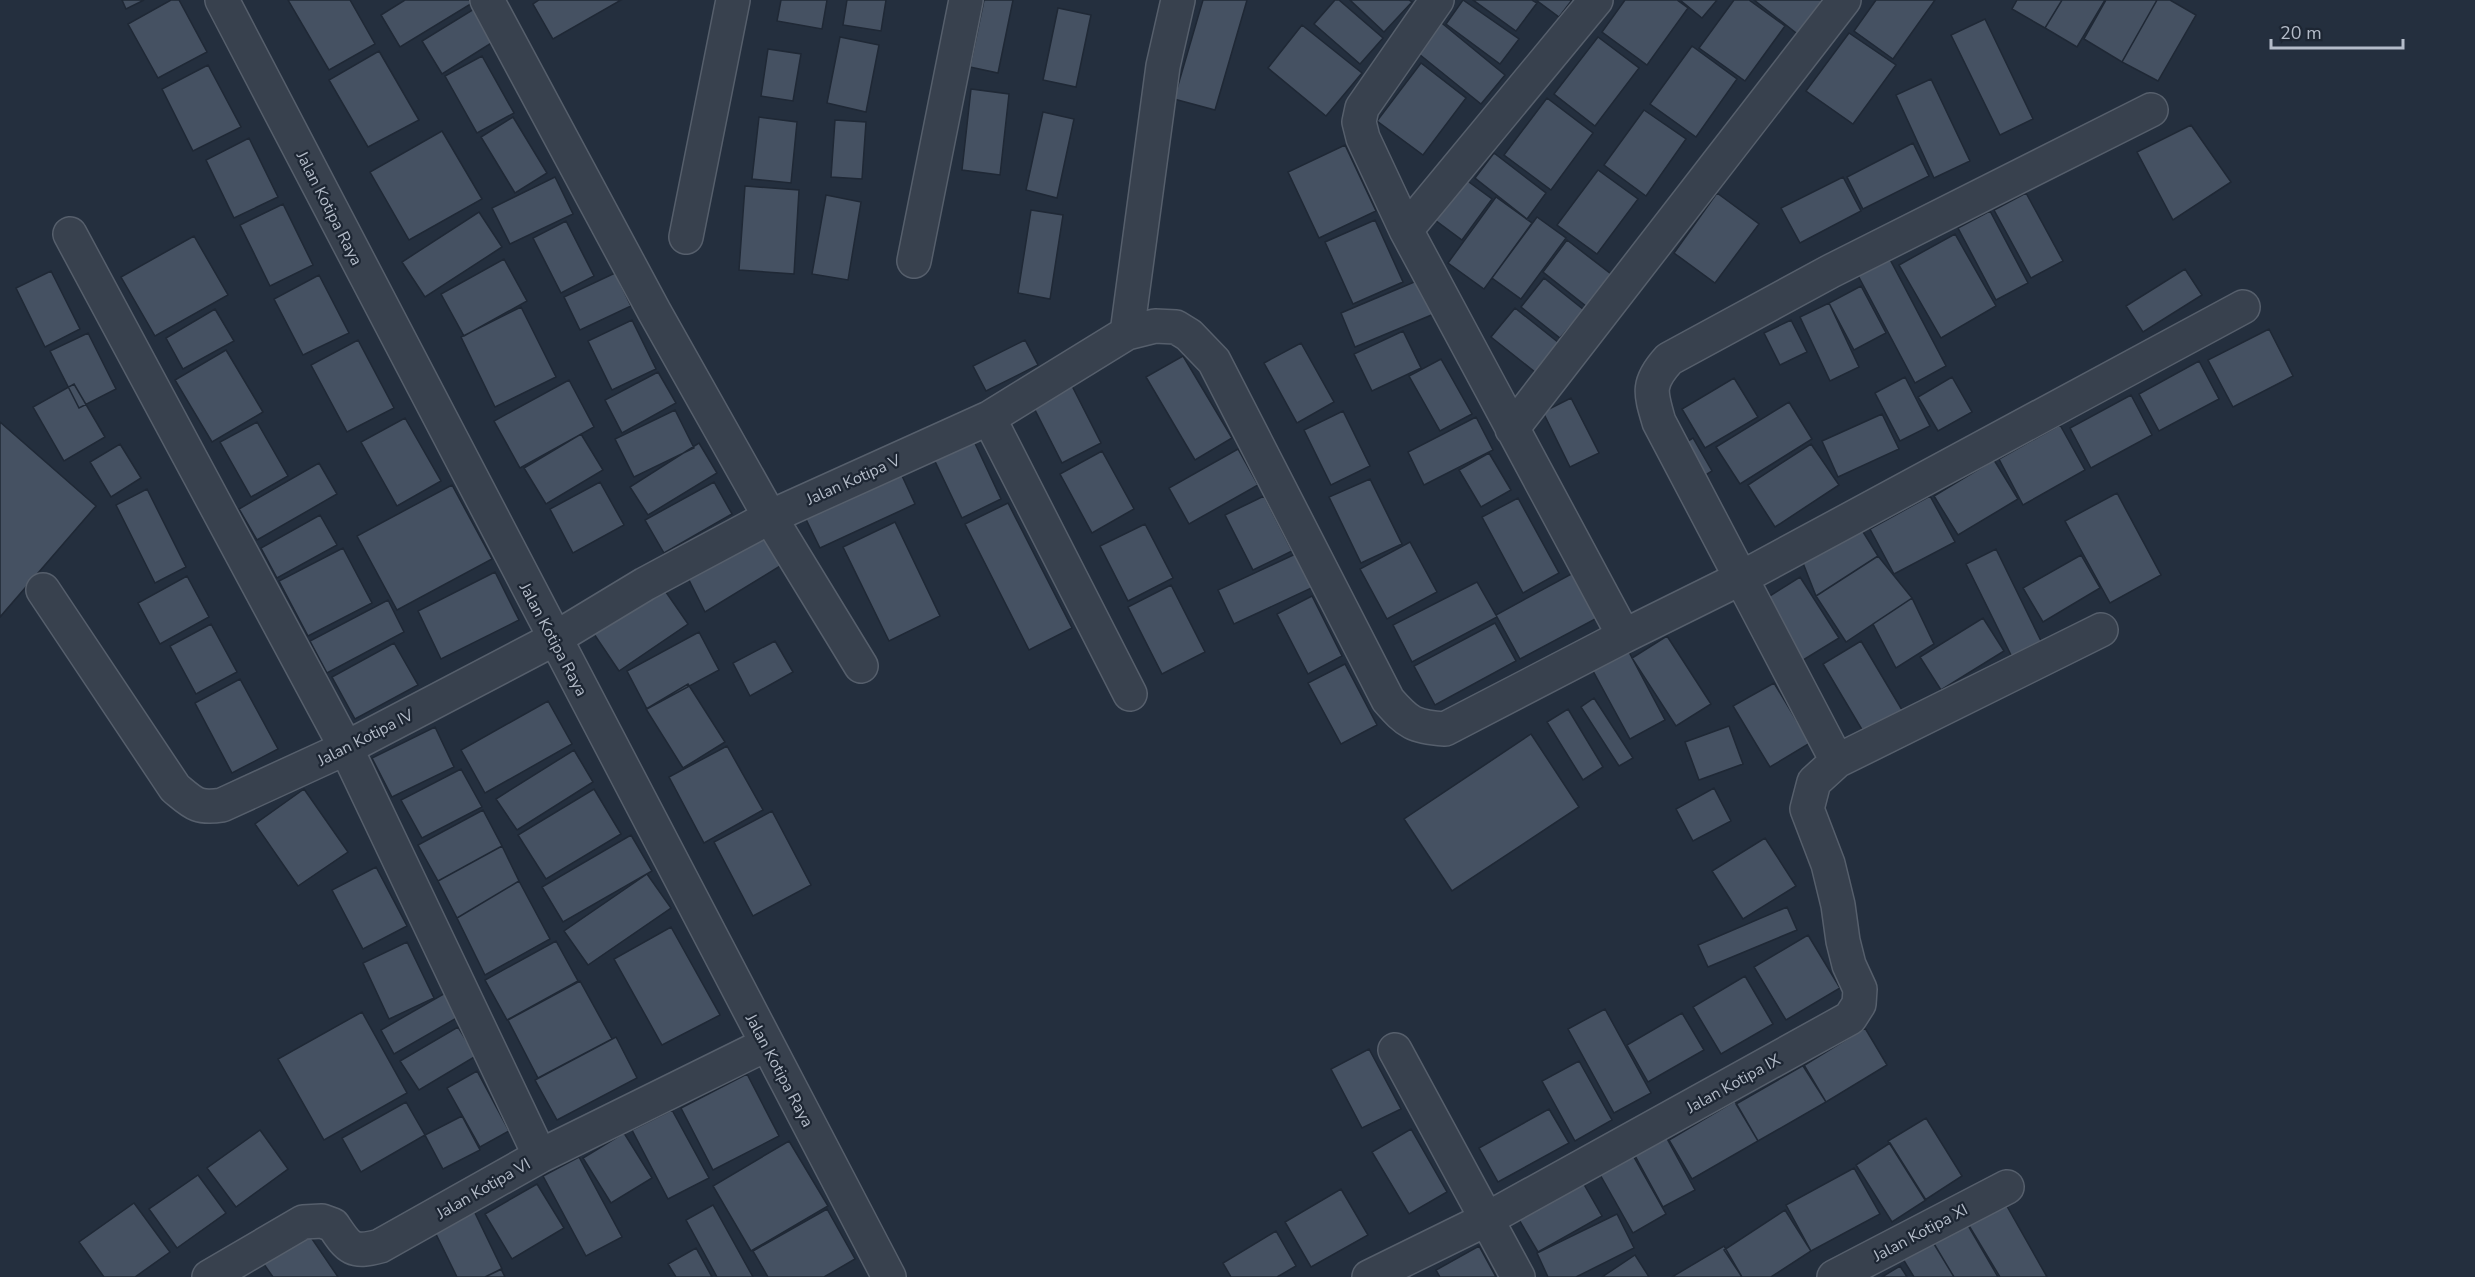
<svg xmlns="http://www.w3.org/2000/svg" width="2475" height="1277" font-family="'Nunito Sans',sans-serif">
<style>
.building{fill:#455162;stroke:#1f2835;stroke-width:1.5}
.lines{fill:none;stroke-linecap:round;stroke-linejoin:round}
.minor-casing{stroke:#565f6c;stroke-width:36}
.minor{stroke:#38414e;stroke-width:33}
.labels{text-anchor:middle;stroke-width:4.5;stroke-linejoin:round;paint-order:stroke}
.street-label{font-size:16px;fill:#b4bcc9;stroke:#1d2633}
</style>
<rect width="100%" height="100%" fill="#242f3e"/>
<path class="building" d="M122,0H144L126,9Z
M171,0H179L207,52L158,78L128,24Z
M288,0H350L375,44L329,70Z
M405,0H473L474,2L400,47L381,15Z
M539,0H621L553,39L533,4Z
M781,0H827L822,29L777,21Z
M847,0H886L881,31L843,25Z
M984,0H1013L998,73L970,67Z
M1203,0H1247L1215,110L1174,99Z
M1335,0H1339L1383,38L1360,64L1314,24Z
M1350,0H1409L1412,2L1384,32Z
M1463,0L1519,39L1500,64L1446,24Z
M1473,0H1532L1537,3L1516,31Z
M1536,0H1572L1559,17Z
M1625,0H1677L1688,8L1647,65L1602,32Z
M1680,0H1717L1702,18Z
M1734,0H1749L1785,26L1745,81L1699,48Z
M1754,0H1827L1800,36Z
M1876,0H1935L1893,59L1854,31Z
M2017,0H2062L2045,28L2012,9Z
M2062,0H2105L2077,47L2045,28Z
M2106,0H2157L2122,62L2084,39Z
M2157,0H2170L2196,15L2158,81L2122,62Z
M1058,8L1091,15L1076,87L1043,80Z
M474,9L493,42L442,74L422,41Z
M1985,19L2033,119L2000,135L1951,35Z
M1438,20L1505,75L1481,104L1414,50Z
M1302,25L1362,73L1326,116L1268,68Z
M1849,33L1896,65L1853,124L1806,91Z
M840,37L879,45L866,112L827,103Z
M1598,37L1639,68L1595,126L1554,94Z
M1692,46L1737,79L1696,137L1650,104Z
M768,49L801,54L793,101L761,96Z
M379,51L419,120L368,147L329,80Z
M482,56L514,113L477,133L445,76Z
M1421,63L1466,98L1423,155L1377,121Z
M208,65L241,127L193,151L162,89Z
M1931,79L1970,161L1934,178L1896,95Z
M971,89L1009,94L1000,175L962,170Z
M1547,98L1593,133L1551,190L1504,155Z
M1644,110L1686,139L1646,196L1604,165Z
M1043,112L1074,119L1057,198L1026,190Z
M513,117L547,173L515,193L481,137Z
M759,117L797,122L791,183L752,179Z
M835,120L866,122L862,179L831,177Z
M2191,125L2231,182L2173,220L2137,152Z
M442,131L482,199L409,240L370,172Z
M249,138L278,197L234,218L206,160Z
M1913,143L1929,176L1863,209L1847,177Z
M1345,145L1376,211L1319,238L1288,172Z
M1494,153L1546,193L1527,219L1475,178Z
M1598,170L1638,199L1597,254L1557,225Z
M555,177L573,214L510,244L492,208Z
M1462,177L1492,199L1462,240L1431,217Z
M1843,177L1861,211L1800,243L1781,208Z
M745,186L799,190L794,274L739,270Z
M1717,193L1759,224L1715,283L1674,253Z
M2026,193L2063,261L2031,278L1994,210Z
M826,195L861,202L848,280L812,274Z
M1496,197L1532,223L1484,289L1448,263Z
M283,204L313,265L270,286L240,225Z
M1031,210L1063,215L1050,299L1018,293Z
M1990,211L2028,283L1996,300L1958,228Z
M479,212L502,247L425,297L402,262Z
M1537,217L1566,238L1521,299L1492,278Z
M1375,220L1403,282L1353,304L1325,242Z
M566,221L594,276L561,293L533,238Z
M1955,234L1996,306L1941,338L1899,265Z
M194,236L228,295L155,336L121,277Z
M1567,240L1611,274L1586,306L1543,272Z
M1885,250L1946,366L1915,383L1853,266Z
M504,259L527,301L464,336L441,294Z
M2185,269L2202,295L2143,332L2126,306Z
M51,271L80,329L45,347L16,288Z
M615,273L631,306L580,330L564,297Z
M319,275L349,333L303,355L274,299Z
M1426,277L1441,311L1355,347L1341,313Z
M1544,278L1584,310L1560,338L1521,307Z
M1861,286L1886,333L1854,350L1829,303Z
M1829,303L1859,367L1830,381L1800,317Z
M521,307L556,377L495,407L461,337Z
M1515,308L1559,343L1535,372L1491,337Z
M215,309L234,341L183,369L166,338Z
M632,320L656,369L612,390L588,341Z
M1791,320L1807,352L1780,365L1764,333Z
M2269,329L2293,376L2233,407L2208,360Z
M1403,331L1421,368L1372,391L1354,354Z
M88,333L116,389L79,408L50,351Z
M358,340L394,408L347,432L311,365Z
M1025,340L1038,365L986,391L973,366Z
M1301,343L1334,402L1297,423L1264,363Z
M226,350L263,412L212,442L175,380Z
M1183,356L1232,438L1195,460L1146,377Z
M1441,359L1472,414L1440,431L1409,376Z
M2199,361L2219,399L2159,431L2139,394Z
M658,372L676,403L622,433L605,400Z
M1905,377L1930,426L1900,441L1875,393Z
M1952,377L1972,412L1938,431L1918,397Z
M1734,378L1758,417L1705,448L1682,409Z
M569,380L594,427L520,468L494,421Z
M74,384L105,437L64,461L33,407Z
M1071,384L1101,443L1062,463L1032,404Z
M2131,395L2152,435L2091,468L2070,428Z
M1571,398L1599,453L1570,467L1543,412Z
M1789,402L1812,439L1740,484L1716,447Z
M675,410L694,448L634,477L615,439Z
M1343,411L1370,466L1331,485L1304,430Z
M1882,414L1899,449L1838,477L1822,441Z
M1476,417L1493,450L1424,485L1408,452Z
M405,418L441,481L397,506L361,442Z
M0,422L96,506L0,617Z
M257,422L288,476L251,497L220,442Z
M2060,425L2085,470L2023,505L1999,459Z
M581,434L603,470L546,504L524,468Z
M972,437L1001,499L962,518L932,455Z
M1693,438L1712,471L1696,481L1676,448Z
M699,443L717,473L648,515L630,487Z
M120,444L141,478L111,497L90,462Z
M1811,444L1839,485L1775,527L1748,485Z
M1238,449L1258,485L1189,524L1169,488Z
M1102,451L1134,509L1092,533L1060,474Z
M1489,453L1511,490L1481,507L1459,470Z
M1994,460L2018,499L1958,535L1934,496Z
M319,463L337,494L257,540L239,509Z
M897,465L915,504L820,548L801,509Z
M1370,479L1402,544L1361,563L1329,497Z
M600,482L624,525L573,553L550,509Z
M714,482L732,514L664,553L645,520Z
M452,485L492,559L397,610L357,536Z
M147,489L186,567L155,583L116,505Z
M2117,493L2161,575L2110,603L2065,521Z
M1264,496L1292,551L1253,570L1225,515Z
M1930,496L1955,542L1894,574L1870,529Z
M1518,498L1559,573L1523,593L1482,517Z
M1008,503L1072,628L1029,650L965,524Z
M320,515L337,545L277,578L261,548Z
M895,522L940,616L889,641L843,547Z
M1145,524L1173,578L1128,601L1100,546Z
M772,526L790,560L705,612L684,570Z
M1860,527L1878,556L1816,596L1803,563Z
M1410,542L1437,592L1387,619L1360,569Z
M343,548L372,603L308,636L279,581Z
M1996,549L2043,645L2013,659L1966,564Z
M1304,550L1320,584L1234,624L1218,590Z
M2081,555L2100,588L2043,622L2023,588Z
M1878,556L1912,598L1846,642L1816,596Z
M495,572L519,620L441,659L418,611Z
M1575,572L1599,617L1520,659L1496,615Z
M187,576L209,617L160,644L138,603Z
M1800,577L1839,638L1795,665L1757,604Z
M659,582L688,624L619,671L590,628Z
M1477,582L1497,617L1412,662L1393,625Z
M1171,585L1205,652L1162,674L1128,607Z
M1312,596L1342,656L1308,674L1277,614Z
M1912,598L1934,644L1896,668L1873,624Z
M388,600L404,632L327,673L310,641Z
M1983,618L2004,651L1941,690L1920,657Z
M1495,623L1516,661L1435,705L1414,666Z
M211,624L237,672L196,694L170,646Z
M699,632L719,670L647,709L627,671Z
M1667,636L1711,704L1676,726L1632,658Z
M1622,639L1665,720L1630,739L1586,658Z
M775,641L793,672L750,696L733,663Z
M1861,641L1902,710L1864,733L1823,664Z
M394,643L418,685L355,719L332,677Z
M1345,664L1377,725L1341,744L1308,683Z
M240,679L278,749L232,773L195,703Z
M1774,683L1810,743L1770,767L1733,706Z
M688,684L725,742L683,768L646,709Z
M1594,698L1633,758L1619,766L1581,707Z
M548,701L572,744L485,793L461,750Z
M1568,709L1603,767L1583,780L1547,722Z
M1729,726L1743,764L1699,780L1685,742Z
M435,727L454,767L392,797L372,758Z
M1531,734L1579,807L1452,891L1404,819Z
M727,746L763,810L704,843L669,777Z
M574,750L593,782L517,830L496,799Z
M461,769L482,807L422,838L401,800Z
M1714,788L1731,821L1693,841L1676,809Z
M304,789L348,852L298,886L255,824Z
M594,789L621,834L546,879L518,835Z
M483,810L502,846L438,881L418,845Z
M772,811L811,885L753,916L714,842Z
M631,835L652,871L563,922L542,887Z
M1765,838L1796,886L1743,919L1712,871Z
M502,846L519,881L457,918L438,881Z
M376,867L407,926L363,949L332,890Z
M647,874L671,908L588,965L564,931Z
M519,881L550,939L485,975L457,918Z
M1787,907L1797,930L1708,967L1698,945Z
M671,927L720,1015L662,1045L614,959Z
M1808,935L1840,988L1786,1020L1754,967Z
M556,941L578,981L507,1020L485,980Z
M407,942L434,998L389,1019L363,963Z
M1745,976L1773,1024L1721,1054L1693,1007Z
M580,981L612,1039L538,1078L508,1020Z
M447,992L460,1016L394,1054L381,1030Z
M1605,1009L1651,1093L1614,1113L1568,1029Z
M362,1012L407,1093L324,1140L278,1059Z
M1682,1013L1704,1050L1648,1082L1627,1045Z
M458,1027L476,1056L419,1090L400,1061Z
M1865,1028L1887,1065L1826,1102L1803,1066Z
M616,1037L637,1078L557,1120L535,1080Z
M1369,1049L1401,1109L1362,1128L1331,1069Z
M1579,1061L1612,1120L1575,1141L1542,1081Z
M1804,1065L1826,1102L1758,1141L1736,1104Z
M477,1071L509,1131L480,1147L447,1088Z
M747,1074L779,1136L713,1170L681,1108Z
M1735,1101L1758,1141L1692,1179L1669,1140Z
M406,1102L425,1135L361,1172L342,1138Z
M1549,1109L1569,1143L1498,1182L1479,1148Z
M672,1110L709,1178L668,1199L632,1130Z
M462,1116L480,1150L443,1169L425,1135Z
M1926,1118L1962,1176L1925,1200L1888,1141Z
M1411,1129L1447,1192L1409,1214L1372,1152Z
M260,1130L288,1169L236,1207L207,1168Z
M624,1133L652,1178L611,1203L583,1158Z
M1665,1135L1695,1190L1663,1207L1633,1152Z
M789,1141L828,1206L751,1251L713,1186Z
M1890,1143L1926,1200L1892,1222L1856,1165Z
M1631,1152L1666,1214L1633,1233L1598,1171Z
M579,1157L622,1237L586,1256L543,1176Z
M1854,1168L1880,1214L1811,1251L1786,1205Z
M198,1175L226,1213L177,1248L149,1209Z
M1582,1181L1602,1216L1538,1252L1518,1218Z
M537,1184L564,1228L512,1259L485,1214Z
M1341,1189L1368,1235L1311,1267L1285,1222Z
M2004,1201L2047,1277H1998L1966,1222Z
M134,1203L170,1252L135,1277H104L79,1242Z
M713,1205L753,1277H717L686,1220Z
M827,1209L855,1259L824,1277H768L753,1251Z
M1785,1210L1811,1251L1771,1277H1742L1724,1250Z
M474,1211L502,1269L485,1277H457L434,1230Z
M1617,1214L1634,1248L1576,1277H1548L1537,1253Z
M1968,1224L2000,1277H1954L1934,1244Z
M306,1230L338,1277H273L261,1260Z
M1276,1231L1296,1266L1277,1277H1231L1223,1263Z
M1933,1242L1954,1277H1914L1903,1259Z
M1479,1246L1496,1277H1440L1436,1270Z
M1724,1246L1742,1277H1672Z
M696,1248L712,1277H676L668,1264Z
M1635,1255L1649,1277H1602Z
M1900,1266L1907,1277H1882Z
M501,1269L505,1277H485Z"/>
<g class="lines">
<defs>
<path id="minor" d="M222,0L889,1277
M487,0L654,311L770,517L861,666
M1437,0L1362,108L1359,122L1363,138L1406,230L1624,636L1741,578L1837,761L2101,630
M2151,110L1831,271L1669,359C1647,383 1650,392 1659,422L1741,578L2243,307
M1406,230L1596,0
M70,234L346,748L540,1156
M686,237L733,0
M914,261L966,0
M1127,333L1163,66L1178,0
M989,418L1130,694
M1512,429L1844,0
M43,590L175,788C193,803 197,809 222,805L346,748L554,639L645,584L770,517L989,418L1127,333L1155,326L1176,327L1189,335L1214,361L1388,700C1408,723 1414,727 1445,729L1624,636
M1395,1050L1518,1277
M209,1277L303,1222L322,1221L333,1225C348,1247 351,1254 380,1246L540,1156L767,1044
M1369,1277L1487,1219L1850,1018L1859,1004L1860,989L1849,965L1843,941L1838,905L1828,864L1807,809L1814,782L1837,761
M1834,1277L2007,1187"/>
</defs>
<use href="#minor" class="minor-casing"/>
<use href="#minor" class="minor"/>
</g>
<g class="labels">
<g class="street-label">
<text transform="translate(330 208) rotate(63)" y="6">Jalan Kotipa Raya</text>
<text transform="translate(853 479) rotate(-24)" y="6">Jalan Kotipa V</text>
<text transform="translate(554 639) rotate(62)" y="6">Jalan Kotipa Raya</text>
<text transform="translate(365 737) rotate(-27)" y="6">Jalan Kotipa IV</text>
<text transform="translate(780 1070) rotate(62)" y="6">Jalan Kotipa Raya</text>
<text transform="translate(1733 1083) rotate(-29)" y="6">Jalan Kotipa IX</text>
<text transform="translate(483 1188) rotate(-30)" y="6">Jalan Kotipa VI</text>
<text transform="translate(1920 1232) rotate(-28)" y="6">Jalan Kotipa XI</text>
</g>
</g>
<path d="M2271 39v9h132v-9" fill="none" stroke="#b4bcc9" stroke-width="3"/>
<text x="2280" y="39" font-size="18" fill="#b4bcc9" stroke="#1d2633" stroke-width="4.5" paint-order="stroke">20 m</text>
</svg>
